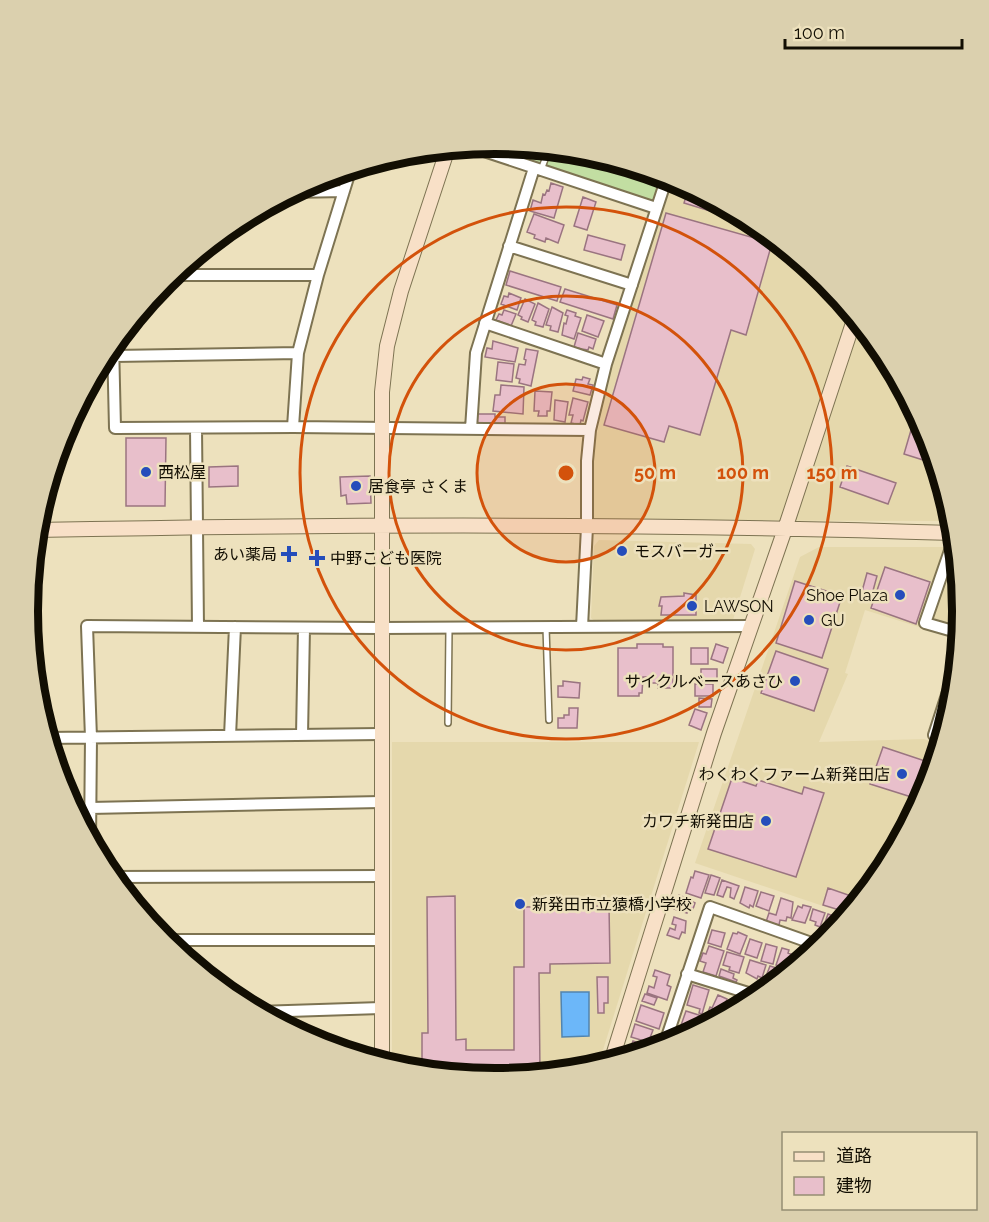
<svg xmlns="http://www.w3.org/2000/svg" width="989" height="1222" font-family="Raleway,'Noto Sans JP',sans-serif">
<style>
.built{fill:#e5d8ac}
.green{fill:#c2dea2}
.water{fill:#6cb7f9;stroke:#5184af;stroke-width:1.5}
.building{fill:#e8bfcb;stroke:#9a7480;stroke-width:1.5}
.lines{fill:none;stroke-linecap:round;stroke-linejoin:round}
.lane-casing{stroke:#7d7352;stroke-width:8}
.street-casing{stroke:#7d7352;stroke-width:14}
.secondary-casing{stroke:#7d7352;stroke-width:16}
.lane{stroke:#fff;stroke-width:5}
.street{stroke:#fff;stroke-width:10}
.secondary{stroke:#f8e0c7;stroke-width:14}
.ring{fill:none;stroke:#d3520b;stroke-width:3}
.poi-dot{fill:#254dbb;stroke:#ede1bd;stroke-width:2}
.labels{text-anchor:middle;stroke-width:5;stroke-linejoin:round;paint-order:stroke}
.poi-label{font-size:16px;fill:#120e03;stroke:#ede1bd;text-anchor:start}
.rim{fill:none;stroke:#120e03;stroke-width:8}
.centre{fill:#d3520b;stroke:#ede1bd;stroke-width:3}
.ring-label{font-size:18px;text-anchor:middle;font-weight:bold;fill:#d3520b;stroke:#ede1bd;stroke-width:5;stroke-linejoin:round;paint-order:stroke}
</style>
<rect width="100%" height="100%" fill="#ede1bd"/>
<path class="built" d="M672,179L755,222L825,281L883,352L927,432L953,521L593,520L592,456L612,365Z
M599,540L751,544L755,549L732,623H597L591,618L594,546Z
M819,547H944L919,627L865,610L845,673L848,674L819,742L924,739L940,744L926,790L883,871L847,914L695,863L800,557Z
M956,548L962,611L960,627L933,619Z
M392,742H699L598,1066L585,1070L494,1078L403,1069L392,1066Z"/>
<path class="green" d="M495,144L586,153L662,176L654,201L485,145Z"/>
<path class="water" d="M561,992H589V1036L562,1037Z"/>
<path class="building" d="M551,183L563,187L554,218L530,211L533,200L541,203L543,194L545,195L547,190L549,191Z
M689,187L755,222L759,226L684,203Z
M583,197L596,202L587,230L574,226Z
M666,213L772,243L746,335L731,330L700,435L669,426L664,442L604,425Z
M534,214L564,225L558,243L546,238L545,242L534,238L535,235L527,232Z
M588,235L625,245L621,260L584,250Z
M510,271L561,287L557,301L506,285Z
M565,289L617,305L613,319L560,302Z
M509,293L521,298L517,310L501,304L504,296L508,297Z
M525,299L535,304L528,322L521,319L522,317L518,315Z
M538,303L549,309L543,327L535,325L536,322L532,320Z
M552,307L563,313L558,332L550,330L551,326L546,325Z
M504,310L516,314L511,326L496,320L499,314L502,315Z
M567,310L576,313L575,316L581,318L574,339L562,335L564,323L566,324L568,316L565,315Z
M587,315L604,321L598,337L582,331Z
M578,333L596,339L593,349L589,347L588,350L582,349L574,347Z
M493,341L518,348L515,362L485,357L487,348L492,349Z
M526,349L538,351L531,386L519,383L520,379L516,378L519,364L525,365L526,360L524,359Z
M498,362L514,364L512,382L496,380Z
M583,377L590,379L588,384L593,385L590,395L573,391L576,379L582,380Z
M501,385L524,387L523,414L493,411L495,395H500Z
M535,391L552,392L550,411H547V416H538L539,411H534Z
M573,398L588,402L583,421L581,420L580,425L571,423L573,415H569Z
M555,400L568,402L565,422L554,420Z
M916,413L927,432L936,464L904,454Z
M476,414H495V417H505V424H476Z
M126,438H166L165,506H126Z
M238,466V486L209,487V467Z
M847,466L896,483L888,504L840,487Z
M370,476L371,503L347,504L346,495L341,496L340,477Z
M885,567L930,582L916,624L871,608Z
M867,573L877,576L871,598L861,595Z
M795,581L842,596L822,658L776,643Z
M684,593L696,595V615H661L662,606H659L661,597L684,596Z
M637,644H663V647H673V688H658V683H650V677H643L642,693H639V696H618V648H637Z
M716,644L728,648L723,663L711,659Z
M691,648H708V664H691Z
M776,651L828,669L814,711L761,693Z
M701,669H717V681H701Z
M563,681L580,683L579,698L558,697V686H563Z
M695,684H713V696H695Z
M699,698L712,699L711,707H699Z
M569,708H578L577,728H558V718H564V715H569Z
M695,709L707,713L701,730L689,725Z
M883,747L934,764L926,790L921,800L870,784Z
M732,778L756,786L758,780L802,794L804,787L824,793L796,877L708,849Z
M695,871L709,875L701,898L686,893L691,877L693,878Z
M711,875L720,878L714,895L705,893Z
M722,880L739,886L734,899L730,897L731,888L727,887L723,897L717,895Z
M745,887L758,891L753,907L750,905L749,908L740,903Z
M828,888L860,899L849,913L823,905Z
M761,892L774,896L769,911L756,906Z
M679,895L695,903L693,909L689,908L687,913L674,909Z
M455,896L456,1040L466,1039V1050H514V967H524V907L609,906L610,963L550,964V973H539L540,1074L516,1076V1074L458,1075L422,1071V1033H428L427,897Z
M781,898L793,902L791,918L787,917L786,921L780,920L779,925L766,922L769,913L776,915Z
M803,905L811,907L805,923L792,920L798,906L802,908Z
M813,909L825,913L820,927L815,925L816,922L810,920Z
M828,914L842,919L832,933L823,928Z
M674,917L686,921L685,933L682,932L679,939L667,935L670,928L675,930L676,925L672,924Z
M712,930L725,933L721,947L708,943Z
M738,932L747,936L740,954L727,949L733,933L737,934Z
M750,939L762,943L757,958L745,954Z
M766,944L777,947L773,964L761,961Z
M709,946L724,951L716,976L703,972L706,963L700,961L703,953L706,954Z
M782,948L789,950L788,953L793,955L788,969L776,965Z
M727,952L744,957L739,973L729,970L730,967L723,965Z
M750,960L766,965L762,978L758,976L757,979L746,973Z
M770,966L783,970L780,978L770,987L763,984Z
M721,969L734,974L733,978L737,980L736,982L719,976Z
M655,970L670,975L667,985L671,987L667,1000L647,993L649,986L654,988L657,977L653,976Z
M597,977H608V1003H604V1013H598Z
M693,985L709,990L702,1014L699,1013L700,1009L687,1005Z
M645,994L657,998L654,1005L642,1001Z
M718,995L727,999L721,1017L708,1012L710,1007L712,1008Z
M641,1005L664,1013L659,1029L636,1021Z
M686,1011L702,1016L697,1030L693,1032L680,1028Z
M635,1024L653,1030L650,1038L653,1039L651,1043L631,1037Z
M633,1041L652,1047L651,1050L628,1055Z"/>
<g class="lines">
<defs>
<path id="lane" d="M539,148L547,154L570,151
M541,170L547,154
M546,627L549,720
M448,723L449,628"/>
<path id="street" d="M469,146L656,208
M292,192L344,191
M509,246L632,285
M170,275H318
M485,323L606,364
M113,342L115,428L293,427L590,430
M114,356L298,353
M293,427L298,353L318,275L351,168
M196,428L198,627
M471,429L476,353L534,168
M955,536L925,623L960,633
M582,627L587,527V461L590,430L606,364L667,177
M302,735L304,628
M230,736L235,627
M47,738L381,734
M942,738L934,735L957,664
M90,808L381,802
M90,842L91,738L87,626L381,628L751,626
M111,877L381,876
M162,940H380
M687,974L758,996
M257,1012L381,1008
M664,1046L710,907L820,946"/>
<path id="secondary" d="M35,530C341,524 648,523 954,533
M611,1062L714,733L785,529L855,317
M382,1063V392L387,346L401,291L448,148"/>
</defs>
<use href="#lane" class="lane-casing"/>
<use href="#street" class="street-casing"/>
<use href="#secondary" class="secondary-casing"/>
<use href="#lane" class="lane"/>
<use href="#street" class="street"/>
<use href="#secondary" class="secondary"/>
</g>
<circle cx="566" cy="473" r="89" fill="#d3520b" fill-opacity=".12"/>
<g class="ring">
<circle cx="566" cy="473" r="89"/>
<circle cx="566" cy="473" r="177"/>
<circle cx="566" cy="473" r="266"/>
</g>
<g class="poi-dot">
<circle cx="146" cy="472" r="6"/>
<circle cx="356" cy="486" r="6"/>
<circle cx="622" cy="551" r="6"/>
<path d="M286 545h6v6h6v6h-6v6h-6v-6h-6v-6h6z"/>
<path d="M314 549h6v6h6v6h-6v6h-6v-6h-6v-6h6z"/>
<circle cx="900" cy="595" r="6"/>
<circle cx="692" cy="606" r="6"/>
<circle cx="809" cy="620" r="6"/>
<circle cx="795" cy="681" r="6"/>
<circle cx="902" cy="774" r="6"/>
<circle cx="766" cy="821" r="6"/>
<circle cx="520" cy="904" r="6"/>
</g>
<g class="labels">
<g class="poi-label">
<text x="158" y="478">西松屋</text>
<text x="368" y="492">居食亭 さくま</text>
<text x="634" y="557">モスバーガー</text>
<text x="277" y="560" text-anchor="end">あい薬局</text>
<text x="330" y="564">中野こども医院</text>
<text x="888" y="601" text-anchor="end">Shoe Plaza</text>
<text x="704" y="612">LAWSON</text>
<text x="821" y="626">GU</text>
<text x="783" y="687" text-anchor="end">サイクルベースあさひ</text>
<text x="890" y="780" text-anchor="end">わくわくファーム新発田店</text>
<text x="754" y="827" text-anchor="end">カワチ新発田店</text>
<text x="532" y="910">新発田市立猿橋小学校</text>
</g>
</g>
<path d="M0 0H989V1222H0ZM38 611a457 457 0 1 1 914 0a457 457 0 1 1-914 0Z" fill="#dbd0ae" fill-rule="evenodd"/>
<path class="rim" d="M38 611a457 457 0 1 1 914 0a457 457 0 1 1-914 0Z"/>
<circle cx="566" cy="473" r="9" class="centre"/>
<g class="ring-label">
<text x="655" y="479">50 m</text>
<text x="743" y="479">100 m</text>
<text x="832" y="479">150 m</text>
</g>
<rect x="782" y="1132" width="195" height="78" fill="#ede1bd" stroke="#958d73" stroke-width="1.5"/>
<rect x="794" y="1152" width="30" height="9" fill="#f8e0c7" stroke="#958d73" stroke-width="1.5"/>
<text x="836" y="1162" font-size="18" fill="#120e03">道路</text>
<rect x="794" y="1177" width="30" height="18" fill="#e8bfcb" stroke="#958d73" stroke-width="1.5"/>
<text x="836" y="1192" font-size="18" fill="#120e03">建物</text>
<path d="M785 39v9h177v-9" fill="none" stroke="#120e03" stroke-width="3"/>
<text x="794" y="39" font-size="18" fill="#120e03" stroke="#ede1bd" stroke-width="4.5" paint-order="stroke">100 m</text>
</svg>
